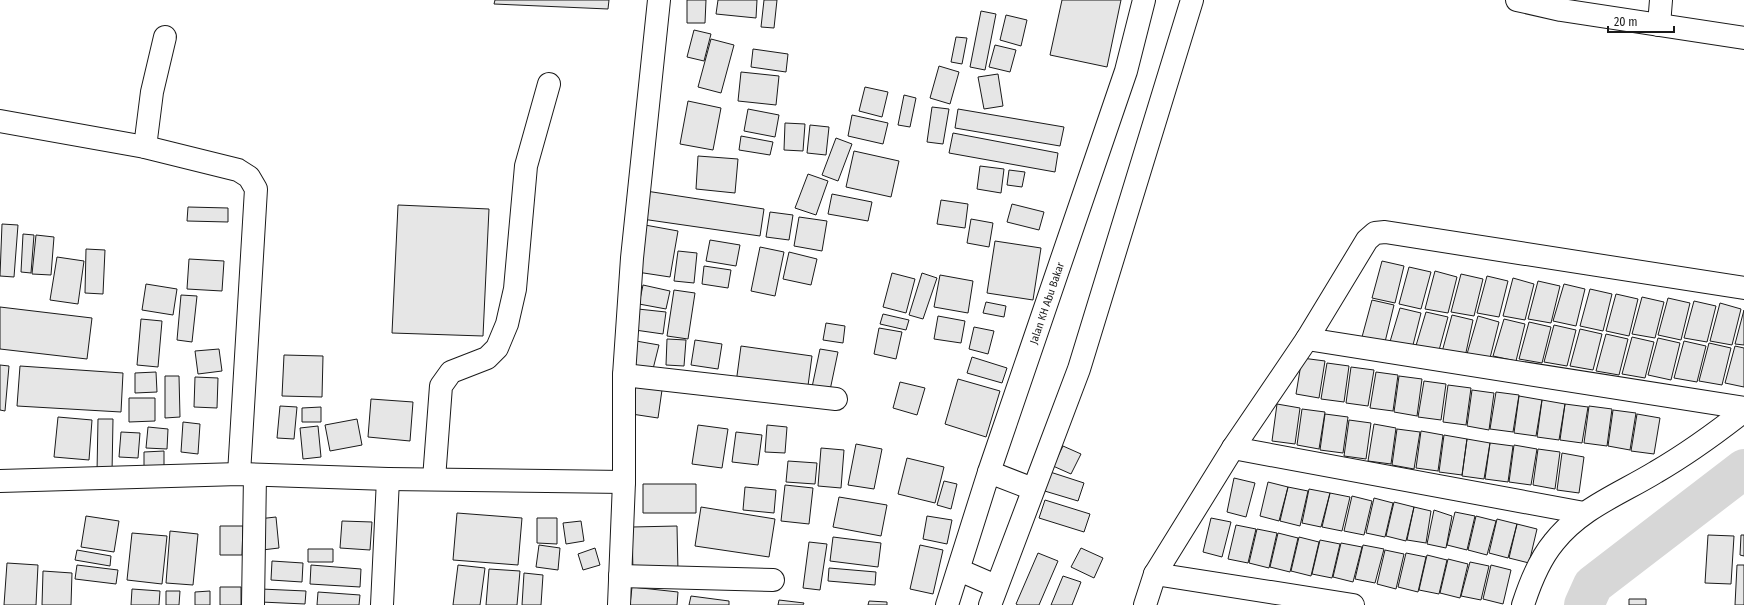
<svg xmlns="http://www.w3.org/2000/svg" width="1744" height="605" font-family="'Fira Sans Condensed',sans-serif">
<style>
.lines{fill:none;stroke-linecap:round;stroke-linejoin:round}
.river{stroke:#d7d7d7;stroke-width:40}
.building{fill:#e6e6e6;stroke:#1a1a1a}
.minor-casing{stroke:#1a1a1a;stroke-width:24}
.minor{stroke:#fff;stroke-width:22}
.labels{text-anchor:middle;stroke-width:3;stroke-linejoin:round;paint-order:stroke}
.street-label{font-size:11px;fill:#1a1a1a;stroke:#fff}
</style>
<rect width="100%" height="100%" fill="#fff"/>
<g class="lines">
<path class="river" d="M1584,605L1593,585L1744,469"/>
</g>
<path class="building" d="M495,0H609L608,9L494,4Z
M687,0H706L705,23H687Z
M718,0H757L756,18L716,14Z
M764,0H777L774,28L761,27Z
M1062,0H1121L1107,67L1050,55Z
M981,11L996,14L985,70L970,67Z
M1006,15L1027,20L1021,46L1000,40Z
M694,30L711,34L704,61L687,57Z
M956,37L967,38L962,64L951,62Z
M711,39L734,45L721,93L698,87Z
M995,45L1016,50L1010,72L989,67Z
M753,49L788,54L786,72L751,67Z
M939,66L959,72L950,104L930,98Z
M741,72L779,76L776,105L738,101Z
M998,74L1003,106L984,109L978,77Z
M865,87L888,92L882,117L859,111Z
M904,95L916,98L910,127L898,125Z
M688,101L721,108L713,150L680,144Z
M932,107L949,109L943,144L927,142Z
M748,109L779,115L775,137L744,131Z
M958,109L1064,127L1060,146L955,128Z
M852,115L888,123L883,144L848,136Z
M785,123L805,124L803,151L784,150Z
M810,125L829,127L826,155L807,153Z
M953,133L1058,153L1055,172L949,153Z
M741,136L773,142L770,155L739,150Z
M836,138L852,144L838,181L822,175Z
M854,151L899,161L891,197L846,187Z
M698,156L738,159L735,193L696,189Z
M980,166L1004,169L1001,193L977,189Z
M1009,170L1025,172L1022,187L1007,185Z
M808,174L828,181L816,215L795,208Z
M646,191L764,209L760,236L642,219Z
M832,194L872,202L868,221L828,214Z
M941,200L968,204L965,228L937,224Z
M1012,204L1044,212L1039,230L1007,222Z
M398,205L489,209L483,336L392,333Z
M188,207L228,208V222L187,221Z
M770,212L793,215L789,240L766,237Z
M799,217L827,221L822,251L794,246Z
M971,219L993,223L989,247L967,243Z
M2,224L18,225L14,277L0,276Z
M645,225L678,231L670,277L637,272Z
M23,234L34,235L31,273L21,272Z
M36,235L54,237L51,275L32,274Z
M710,240L740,245L736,266L706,261Z
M995,241L1041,248L1033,300L987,293Z
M760,247L784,252L775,296L751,291Z
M86,249L105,250L103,294L85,293Z
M678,251L697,253L694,283L674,281Z
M789,252L817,259L811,285L783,279Z
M57,257L84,261L78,304L50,300Z
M189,259L224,261L222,291L187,289Z
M1382,261L1404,266L1395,303L1372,298Z
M704,266L731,270L728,288L702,284Z
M1409,267L1431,272L1421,309L1399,304Z
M1435,271L1457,277L1448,313L1425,309Z
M892,273L915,279L906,313L883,307Z
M922,273L937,278L923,319L909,315Z
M1461,274L1483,279L1474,316L1451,312Z
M940,275L973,281L968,313L934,307Z
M1487,276L1508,281L1499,317L1477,313Z
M1513,278L1534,284L1525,320L1503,316Z
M1538,281L1560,286L1551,323L1528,319Z
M146,284L177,289L173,315L142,310Z
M1564,284L1585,289L1576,326L1553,321Z
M643,285L670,291L666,309L639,304Z
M1590,289L1612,294L1603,331L1580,326Z
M674,290L695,293L688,339L667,336Z
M1616,294L1638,299L1629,336L1606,331Z
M181,295L197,296L192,342L177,340Z
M1642,297L1664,302L1655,338L1632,334Z
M1668,298L1690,303L1681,340L1658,335Z
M1372,300L1394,305L1385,342L1362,337Z
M1694,301L1716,306L1707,342L1684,338Z
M986,302L1006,306L1004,317L983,313Z
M1720,303L1741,309L1732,345L1710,341Z
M0,307L92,318L87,359L0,349Z
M1400,308L1421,313L1412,349L1389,345Z
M638,309L666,312L663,334L635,330Z
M1744,310V345L1735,344Z
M1426,312L1448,317L1438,354L1415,349Z
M883,314L909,320L906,330L880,324Z
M1452,315L1473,320L1465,357L1442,352Z
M938,316L965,321L961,343L934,339Z
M1478,316L1499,322L1490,358L1467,354Z
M141,319L162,321L158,367L137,365Z
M1504,319L1525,324L1516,361L1493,356Z
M1529,322L1551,327L1542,363L1519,359Z
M826,323L845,326L843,343L823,340Z
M1554,325L1576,330L1567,366L1544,362Z
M974,327L994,331L988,354L969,349Z
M879,328L902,332L896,359L874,354Z
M1580,329L1602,334L1593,370L1570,366Z
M1606,334L1628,339L1619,375L1596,371Z
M1632,337L1654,342L1645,378L1622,374Z
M1658,338L1680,343L1671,380L1648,375Z
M667,339L686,340L684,366L666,365Z
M695,340L722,344L718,369L691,365Z
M636,341L659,345L652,373L630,368Z
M1684,341L1706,346L1697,382L1674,378Z
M1709,343L1731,348L1722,385L1699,381Z
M741,346L812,356L807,393L736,383Z
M1735,346L1744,348V387L1725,383Z
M219,349L222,371L198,374L195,351Z
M820,349L838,352L829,395L811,392Z
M284,355L323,356L322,397L282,396Z
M972,357L1007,368L1002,383L967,373Z
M1302,358L1325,361L1319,398L1296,394Z
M1327,363L1349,366L1344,402L1321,399Z
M0,365L9,366L5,411L0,410Z
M20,366L123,373L121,412L17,406Z
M1351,367L1374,370L1368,406L1346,403Z
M156,372L157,392L135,393V373Z
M1376,372L1398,375L1393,411L1370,408Z
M165,376H179L180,417L165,418Z
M1399,376L1422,379L1417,416L1394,412Z
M195,377L218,378L217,408L194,407Z
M630,379L663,383L658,418L625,413Z
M958,379L1000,391L986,437L945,424Z
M1424,381L1446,384L1441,420L1418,417Z
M900,382L925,388L917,415L893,408Z
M1448,385L1471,388L1466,425L1443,422Z
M1472,390L1494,393L1489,430L1467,426Z
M1496,392L1519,395L1513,432L1490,429Z
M1519,396L1542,400L1536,436L1514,433Z
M129,398H155V421L129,422Z
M371,399L413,402L410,441L368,437Z
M1542,400L1565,404L1559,440L1537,437Z
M1277,404L1300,408L1295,444L1272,441Z
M1565,404L1588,407L1582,443L1560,440Z
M280,406L297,407L294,439L277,438Z
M1589,406L1612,409L1607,446L1584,443Z
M321,407V422H302V408Z
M1302,409L1325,412L1319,449L1297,445Z
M1613,410L1636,413L1630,450L1608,446Z
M1325,414L1348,417L1343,453L1320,450Z
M1637,414L1660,418L1654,454L1631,451Z
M58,417L92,420L89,460L54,457Z
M98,419H113L112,473L97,472Z
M357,419L362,445L330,451L325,425Z
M1349,420L1371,423L1366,459L1344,456Z
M183,422L200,424L198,454L181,452Z
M1374,424L1396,428L1391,464L1368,461Z
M698,425L728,429L722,468L692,464Z
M767,425L787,427L785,453L765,452Z
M318,426L321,457L303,459L300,428Z
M148,427L168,429L167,449L146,448Z
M1397,429L1420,432L1414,469L1392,465Z
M1421,431L1443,435L1438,471L1416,468Z
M121,432L140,433L138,458L119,457Z
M736,432L762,435L758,465L732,462Z
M1444,435L1467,439L1462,475L1439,472Z
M1467,439L1490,443L1484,479L1462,476Z
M1490,443L1513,446L1508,482L1485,479Z
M856,444L882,449L874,489L848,485Z
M1514,445L1537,449L1531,485L1509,482Z
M1063,446L1081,454L1071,474L1053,466Z
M821,448L844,450L841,488L818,486Z
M1538,449L1560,452L1555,489L1533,485Z
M164,451V473H144V452Z
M1562,453L1584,457L1579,493L1557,490Z
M907,458L944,467L935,503L898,494Z
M788,461L817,463L815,484L786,482Z
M1044,470L1084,483L1078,501L1038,489Z
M1234,478L1255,483L1246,517L1227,512Z
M944,481L957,484L951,509L937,505Z
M1268,482L1288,487L1279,521L1260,516Z
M643,484H696V513H643Z
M785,485L813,488L809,524L781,521Z
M745,487L776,490L774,513L743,510Z
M1288,487L1308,491L1300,526L1280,521Z
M1309,489L1330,493L1321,527L1302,523Z
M1330,493L1350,497L1342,531L1322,527Z
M1352,496L1372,501L1364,535L1344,531Z
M839,497L887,505L881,536L833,527Z
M1374,498L1393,503L1385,537L1366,533Z
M1045,500L1090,514L1084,532L1039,518Z
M1394,502L1414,507L1406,541L1386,536Z
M701,507L775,519L769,557L695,546Z
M1414,507L1431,511L1426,543L1407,540Z
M1434,510L1452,516L1446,548L1427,544Z
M1455,512L1475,516L1467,550L1447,545Z
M457,513L522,518L518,565L453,560Z
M86,516L119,521L114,552L81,547Z
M927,516L952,520L947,544L923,539Z
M1476,516L1496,521L1487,555L1468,550Z
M276,517L279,548L262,550L258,519Z
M537,518H557V544L537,543Z
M1211,518L1231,522L1222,557L1203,552Z
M1497,519L1517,524L1508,558L1489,553Z
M342,521L372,522L370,550L340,548Z
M581,521L584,541L566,544L563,523Z
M1517,524L1537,529L1529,563L1509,558Z
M1236,525L1256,529L1248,563L1228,559Z
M220,526H243L242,555H220Z
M677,526L678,572L633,573L632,527Z
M1257,529L1277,533L1269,568L1249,563Z
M170,531L198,534L193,585L166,583Z
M132,533L167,536L162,584L127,580Z
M1278,533L1298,538L1290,572L1270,567Z
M1708,535L1734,536L1731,584L1705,583Z
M1741,535H1744V556L1740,555Z
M833,537L881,543L878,567L830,561Z
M1299,537L1319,542L1311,576L1291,571Z
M1320,540L1340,544L1332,578L1312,574Z
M809,542L827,544L820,590L803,588Z
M1341,543L1362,547L1353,582L1333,577Z
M539,545L560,548L558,570L536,567Z
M920,545L943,550L933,594L910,589Z
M1363,545L1384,549L1375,583L1355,579Z
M595,548L600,565L583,570L578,554Z
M1081,548L1103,558L1094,578L1071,567Z
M308,549H333V562H308Z
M77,550L111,556L110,566L75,560Z
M1385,550L1404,554L1396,589L1377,584Z
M1038,553L1058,561L1039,605H1018L1016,604Z
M1406,553L1426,557L1418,592L1398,587Z
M1427,555L1447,560L1439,594L1419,590Z
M1448,559L1468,564L1460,598L1440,593Z
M272,561L303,563L302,582L271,580Z
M1470,562L1489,566L1481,600L1461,596Z
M7,563L38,565L36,605H4Z
M77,565L118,570L116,584L75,579Z
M311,565L361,569L360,587L310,584Z
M458,565L485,568L480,605H453Z
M1491,565L1511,570L1503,604L1483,599Z
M1737,565H1744V605H1735Z
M829,568L876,572L875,585L828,581Z
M489,569L520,571L517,605H486Z
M43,571L72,573L71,605H42Z
M524,573L543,575L541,605H522Z
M1063,576L1081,582L1072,605H1051Z
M220,587H241V605H220Z
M632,587L678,592L677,605H630Z
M132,589L160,591L159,605H131Z
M261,589L306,591L305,604L261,602Z
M166,591H180L179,605H166Z
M210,591V605H195V592Z
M318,592L360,595L359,605H317Z
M691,596L729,601V605H689Z
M1629,599H1646V605H1629Z
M779,600L804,603L803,605H778Z
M869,601L887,602V605H868Z"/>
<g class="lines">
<defs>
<g id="minor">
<path d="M1517,0L1561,10L1744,38"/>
<path d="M1659,25L1661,0"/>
<path d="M0,121L145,147L238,170L249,177L256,189L239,474"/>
<path d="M145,147L152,92L165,37"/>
<path d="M1307,339L1744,408"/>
<path d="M624,375L836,399"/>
<path d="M1233,448L1584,513"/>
<path d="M989,472L1033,489"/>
<path d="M434,479L441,386L451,372L487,358L497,348L507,324L515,289L526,166L549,84"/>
<path d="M0,481L239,474L388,479L624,482"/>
<path d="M959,570L996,586"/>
<path d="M1155,574L1353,605"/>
<path d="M620,576L773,580"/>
<path d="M253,605L255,475"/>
<path d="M382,605L388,479"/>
<path d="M619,605L624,482V375L632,258L659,0"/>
<path id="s1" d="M947,605L989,472L1126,71L1144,0"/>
<path d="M990,605L1079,369L1192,0"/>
<path d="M1145,605L1155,574L1233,448L1307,339L1367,240L1375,233L1385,232L1744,288"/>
<path d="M1523,605C1530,583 1539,560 1554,542C1581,508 1620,494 1656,472C1687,454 1716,433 1744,411"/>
</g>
</defs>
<use href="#minor" class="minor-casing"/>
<use href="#minor" class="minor"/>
</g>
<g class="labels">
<g class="street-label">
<text dy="4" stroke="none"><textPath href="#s1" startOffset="318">Jalan KH Abu Bakar</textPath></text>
</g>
</g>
<path d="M1608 26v6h66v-6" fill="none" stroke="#1a1a1a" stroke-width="2"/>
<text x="1614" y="26" font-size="12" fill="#1a1a1a" stroke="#ffffff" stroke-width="3" paint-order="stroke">20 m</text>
</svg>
